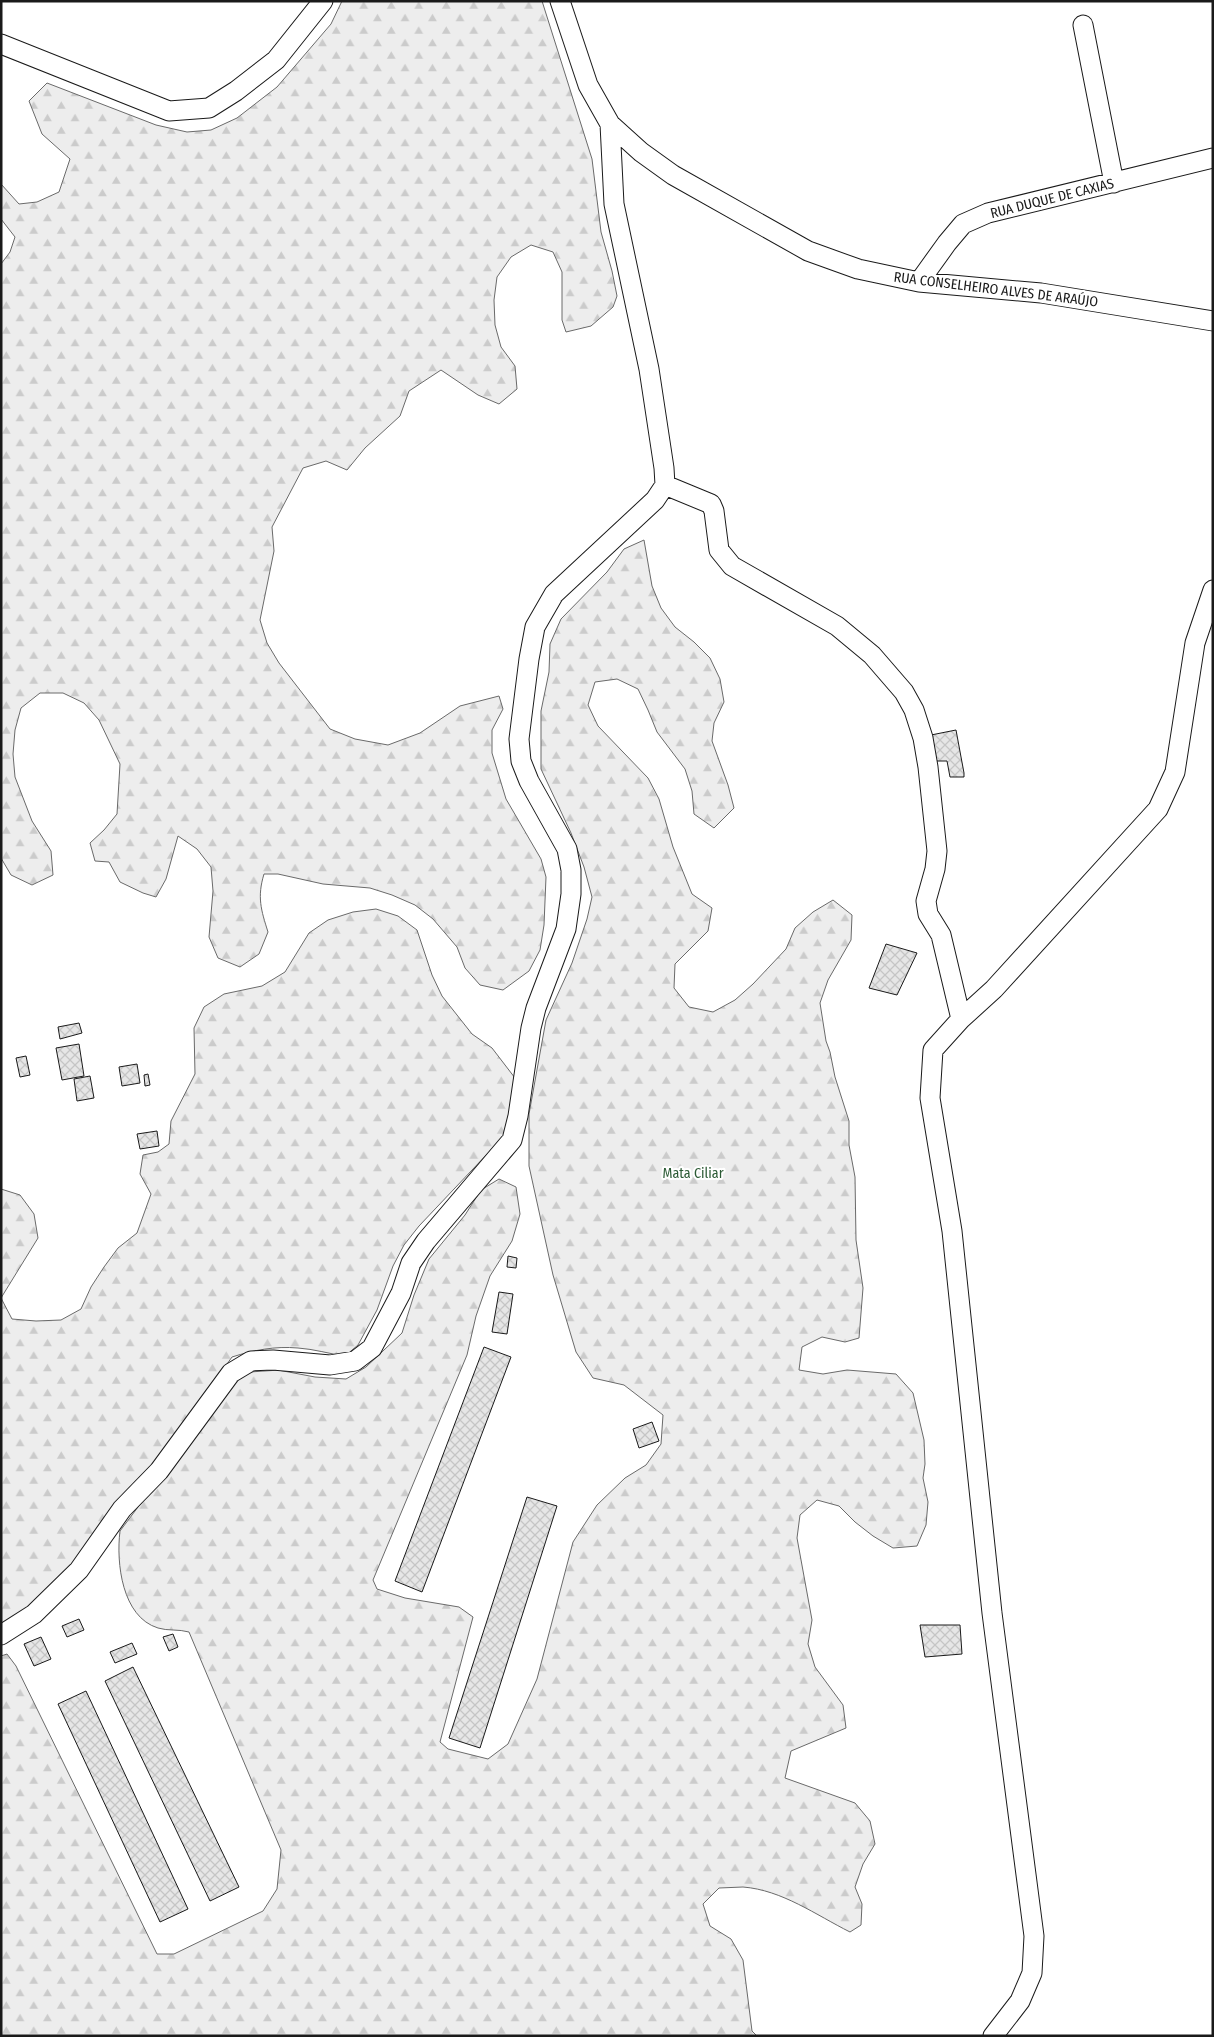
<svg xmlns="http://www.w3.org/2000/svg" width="1214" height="2037" font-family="'Fira Sans Condensed',sans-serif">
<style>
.forest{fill:url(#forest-firs);stroke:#6a6a6a}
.building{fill:url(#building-cross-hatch);stroke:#1a1a1a}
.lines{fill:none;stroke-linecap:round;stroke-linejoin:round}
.minor-casing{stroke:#1a1a1a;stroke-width:21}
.minor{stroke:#fff;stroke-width:19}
.labels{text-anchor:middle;stroke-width:4;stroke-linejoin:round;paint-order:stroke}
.street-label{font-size:14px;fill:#1a1a1a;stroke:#fff}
.park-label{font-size:14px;fill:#2b5a34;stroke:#fff}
</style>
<defs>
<pattern id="forest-firs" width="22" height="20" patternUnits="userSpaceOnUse" patternTransform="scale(1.25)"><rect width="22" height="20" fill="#ededed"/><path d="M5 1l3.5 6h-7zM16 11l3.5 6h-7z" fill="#cbcbcb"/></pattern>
<pattern id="building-cross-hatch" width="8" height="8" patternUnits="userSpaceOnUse" patternTransform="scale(1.25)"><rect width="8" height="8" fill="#e6e6e6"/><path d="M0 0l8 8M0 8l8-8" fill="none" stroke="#c5c5c5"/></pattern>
</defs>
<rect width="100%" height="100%" fill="#fff"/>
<path class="forest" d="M342,1H542L592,159L601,232L612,271L617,296L613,307L591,326L566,332L562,320V272L553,252L531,245L511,257L497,277L494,300L495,325L501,347L515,366L517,389L499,404L478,395L441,370L409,391L400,416L365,448L347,470L326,461L303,468L272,527L274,551L260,620L267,643L279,663L330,729L355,739L388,745L420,733L460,706L499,696L503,709L492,730V753L506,799L541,859L546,877L544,925L540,950L529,971L503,990L480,985L465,968L457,947L433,919L415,905L392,895L370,888L323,884L278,874H264C257,897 261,910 268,932L259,954L240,967L218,958L209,937L213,891L211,867L197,849L178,836L166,879L156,897L143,893L120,882L109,862L95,861L90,843L104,830L117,814L120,764L99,720L84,703L63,693H40L21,708L15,730L13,754L15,777L32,821L51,851L53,875L32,885L11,875L1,858V264L10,252L15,237L1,219V184L19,204L37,202L59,192L70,159L42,134L29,101L47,83L156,125L187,132L211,130L237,118L277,87L331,24Z
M644,540L652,586L661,608L675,627L694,642L710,658L720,679L724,702L714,723L712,741L728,785L734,808L714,828L694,814L692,791L685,769L657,732L648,710L638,689L617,679L595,682L588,705L598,726L648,778L659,799L673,847L692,894L712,908L708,931L675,964L674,988L689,1007L713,1012L735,1000L753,984L786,949L795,928L813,912L833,900L852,915L851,940L828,980L820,1003L826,1041L830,1052L835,1077L849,1121V1145L855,1177L856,1240L863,1288L859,1338L845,1342L822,1337L802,1347L799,1370L823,1374L847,1370L896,1374L913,1393L924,1440L925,1464L923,1478L928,1502L926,1525L917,1546L893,1548L873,1536L855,1522L839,1506L817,1500L800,1515L797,1538L812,1620L808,1644L815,1667L843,1705L846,1728L791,1751L785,1778L855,1803L870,1821L875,1844L863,1864L855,1887L862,1904L861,1925L850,1932C816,1915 782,1890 743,1887C735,1887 727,1888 719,1888L703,1904L710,1926L731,1939L743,1960L752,2031L757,2036H1V1656L7,1654L16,1666L157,1954H174L263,1911L277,1889L281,1850L189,1632C179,1629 167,1631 158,1628C122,1617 116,1563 120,1531L229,1386L250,1372L278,1370L315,1377L346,1379L366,1367L402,1333L414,1295L429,1259L465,1215L481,1190L499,1179L516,1187L520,1214L512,1241L490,1276L476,1316L467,1355L373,1580L377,1589L405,1598L459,1607L473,1617L440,1742L448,1749L488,1759L508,1744L537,1679L573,1542L597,1505L625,1478L646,1465L661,1444L663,1415L624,1385L593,1378L576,1352L553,1275L529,1166V1114L546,1020L572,963L587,919L592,897L584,867L571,833L541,769V711L549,672L550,644L561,619L607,572L624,549Z
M376,909L398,916L417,930L432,975L442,996L472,1034L492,1048L515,1078L508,1132L419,1226L404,1245L393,1266L377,1310L358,1345L345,1356C330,1354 314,1349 298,1348C275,1346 254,1350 232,1357L152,1469L87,1568L1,1627V1298L12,1319L36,1321L61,1320L81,1309L91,1287L104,1267L118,1248L137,1233L151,1194L140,1174L143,1155L158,1152L169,1144L171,1121L195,1074L194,1028L204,1007L224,994L262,986L285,972L309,933L328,920L353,912Z
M1,1189L20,1195L34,1214L38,1238L1,1298Z"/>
<path class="building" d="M956,730L964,773V777H950L947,761H932L931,735Z
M886,944L917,953L897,995L869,988Z
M79,1023L82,1033L60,1039L58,1027Z
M79,1044L84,1076L62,1080L56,1048Z
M26,1056L30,1075L20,1077L16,1058Z
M137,1064L140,1083L122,1086L119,1067Z
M148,1074L150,1085L145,1086L144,1075Z
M90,1076L94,1098L77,1101L74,1079Z
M157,1131L159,1146L140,1149L137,1134Z
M508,1256L517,1258L516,1268L507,1267Z
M499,1292L513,1294L507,1334L492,1332Z
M484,1347L511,1357L422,1592L395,1581Z
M652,1422L659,1441L639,1448L633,1429Z
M527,1497L557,1506L480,1748L449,1738Z
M79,1619L84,1630L67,1637L62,1626Z
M920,1625H960L962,1654L925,1657Z
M173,1634L178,1647L169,1651L163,1637Z
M41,1637L51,1659L34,1666L24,1644Z
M132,1643L137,1654L115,1663L110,1652Z
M133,1667L239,1887L210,1901L105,1681Z
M86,1691L188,1909L160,1922L58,1704Z"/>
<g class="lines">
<defs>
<path id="minor" d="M1083,25L1114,183
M1,44L169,111L209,108L236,91L276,60L323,1
M610,124L641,152L673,175L808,251L858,269L919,282L1041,293L1213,321
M919,282L947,243L963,224L988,213L1213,158
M665,485L711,504L714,511L719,550L732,566L837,626L872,655L904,692L914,710L923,738L928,767L937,851L935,869L926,901L928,914L941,935L961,1019
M1,1635L34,1614L79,1570L122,1509L159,1471L231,1373L251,1361L273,1360L330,1365L355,1361L372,1348L401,1293L411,1263L426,1241L512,1140L518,1116L531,1028L536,1008L566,929L571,894V870L567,849L529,781L521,761L519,739L529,659L535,627L554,594L655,500L665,485L664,468L649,369L614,204L610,124L588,85L560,1
M993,2036L1020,2001L1032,1973L1034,1936L992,1613L952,1231L930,1098L933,1050L961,1019L994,989L1158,809L1175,772L1195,643L1213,590"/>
</defs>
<use href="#minor" class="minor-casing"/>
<use href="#minor" class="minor"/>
</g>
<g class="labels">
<g class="street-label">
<text transform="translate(1052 198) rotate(-14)" y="5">RUA DUQUE DE CAXIAS</text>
<text transform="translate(996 289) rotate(7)" y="5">RUA CONSELHEIRO ALVES DE ARAÚJO</text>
</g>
<g class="park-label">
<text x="693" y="1178">Mata Ciliar</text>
</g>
</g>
<rect width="1214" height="2037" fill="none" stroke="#1a1a1a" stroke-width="5"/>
</svg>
